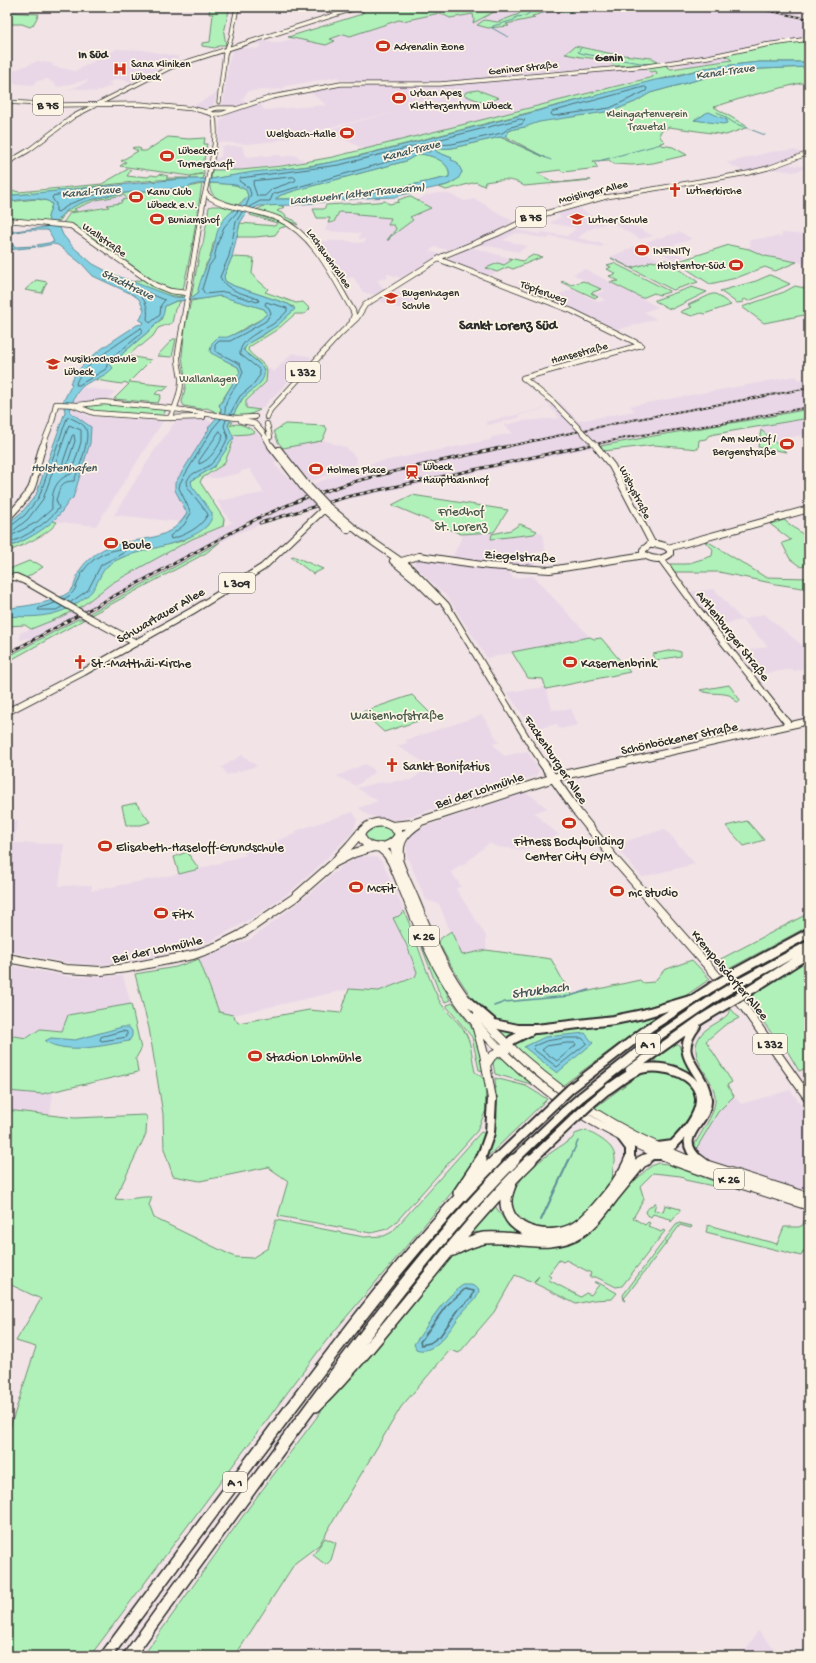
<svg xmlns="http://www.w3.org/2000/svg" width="816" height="1663" font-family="'Gochi Hand',sans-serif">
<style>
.built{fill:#e9d7e7}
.green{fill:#b0f1b9;stroke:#6e8e72;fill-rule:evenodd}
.water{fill:#83d0e2;stroke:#608e99;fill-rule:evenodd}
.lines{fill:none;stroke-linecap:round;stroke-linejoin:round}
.shore-far1{stroke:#4e6d74;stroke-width:1}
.shore{stroke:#4e6d74;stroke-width:1.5}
.stream-far2{stroke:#608e99;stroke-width:1}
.stream-far1{stroke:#608e99;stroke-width:1.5}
.stream{stroke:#608e99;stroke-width:2}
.major-far4-casing{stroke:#2b2b2b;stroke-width:5}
.major-far3-casing{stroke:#2b2b2b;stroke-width:6}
.major-far2-casing{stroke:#2b2b2b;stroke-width:8}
.major-far1-casing{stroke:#2b2b2b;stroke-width:10}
.major-casing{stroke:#2b2b2b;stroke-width:12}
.highway-far1-casing{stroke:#2b2b2b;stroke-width:12}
.highway-casing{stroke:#2b2b2b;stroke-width:14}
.major-far4{stroke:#fcf5e5;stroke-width:3.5}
.major-far3{stroke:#fcf5e5;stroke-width:4.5}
.major-far2{stroke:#fcf5e5;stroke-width:6}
.major-far1{stroke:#fcf5e5;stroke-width:8}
.major{stroke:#fcf5e5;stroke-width:10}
.highway-far1{stroke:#fcf5e5;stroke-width:8}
.highway{stroke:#fcf5e5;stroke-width:11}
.rail-far1-casing{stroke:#2b2b2b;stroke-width:2}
.rail-casing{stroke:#2b2b2b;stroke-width:3}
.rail-far1{stroke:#fcf5e5;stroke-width:1;stroke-dasharray:2.5;stroke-linecap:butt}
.rail{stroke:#fcf5e5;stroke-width:1.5;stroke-dasharray:4;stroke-linecap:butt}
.major-bridge-far1-casing{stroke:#2b2b2b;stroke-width:6;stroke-linecap:butt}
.major-bridge-casing{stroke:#2b2b2b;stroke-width:8;stroke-linecap:butt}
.highway-bridge-casing{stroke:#2b2b2b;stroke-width:12;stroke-linecap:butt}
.major-bridge-far1{stroke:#fcf5e5;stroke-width:4.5}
.major-bridge{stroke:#fcf5e5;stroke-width:6}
.highway-bridge{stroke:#fcf5e5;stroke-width:8}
.labels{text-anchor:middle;stroke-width:3.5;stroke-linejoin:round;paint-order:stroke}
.far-poi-label{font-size:11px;fill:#2b2b2b;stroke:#fcf5e5;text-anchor:start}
.far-street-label{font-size:11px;fill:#2b2b2b;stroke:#fcf5e5}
.far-park-label{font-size:11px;fill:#4c5c4e;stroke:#fcf5e5}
.far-neighbourhood-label{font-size:12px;font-weight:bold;fill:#2b2b2b;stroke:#fcf5e5}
.far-water-label{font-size:12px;font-style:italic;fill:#415459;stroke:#fcf5e5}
.shield{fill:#fcf5e5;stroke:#6a6863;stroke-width:1}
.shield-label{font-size:12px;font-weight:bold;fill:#2b2b2b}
.park-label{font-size:13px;fill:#4c5c4e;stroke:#fcf5e5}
.poi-label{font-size:13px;fill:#2b2b2b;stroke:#fcf5e5;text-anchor:start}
.street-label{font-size:13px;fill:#2b2b2b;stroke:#fcf5e5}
.far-district-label{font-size:14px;font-weight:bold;fill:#2b2b2b;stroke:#fcf5e5}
.water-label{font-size:14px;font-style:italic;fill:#415459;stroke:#fcf5e5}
</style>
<rect width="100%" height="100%" fill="#f1e3e6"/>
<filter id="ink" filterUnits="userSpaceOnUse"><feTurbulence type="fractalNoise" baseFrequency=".025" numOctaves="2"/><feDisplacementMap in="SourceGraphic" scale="8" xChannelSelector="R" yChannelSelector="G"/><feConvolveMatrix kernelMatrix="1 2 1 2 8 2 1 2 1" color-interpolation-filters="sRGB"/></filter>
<g filter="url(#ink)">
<path class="built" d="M572,7H775V9L809,17V19L774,12L809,21V38L662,63L652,58L613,54L575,46L568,51L581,57L608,60L615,66L424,83L351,82V80H340L337,77L285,86L283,89L248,91L242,100L248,103L233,108L224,107L223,104L229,60L233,50L238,47L257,49L262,45L252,42L261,39L276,43L293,39L326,45L334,41L329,39L344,34L350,36L399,20L403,21L440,13L450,18L473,14L474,20L473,22L504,9L511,8L520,10L521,12L519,14L500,21L484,20L477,25L497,28L508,26L505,24L534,18L531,16L540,13L557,10L565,14L563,8Z
M117,49L143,50L180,57L175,60L176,62L153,71L133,82L117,79L108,83L113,85L96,92L75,88L64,92L89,81L87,80L58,87L48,79L37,81L33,85L7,83V73L38,61L54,64L52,66L75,71Z
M723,55L732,60L685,67L676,62Z
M646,67L650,72L656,71L657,74L653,75L654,77L365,150L327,130L392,112L275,141L248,144L218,142L220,122L223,118L232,111L259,102L264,110L327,105L308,91L344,85L422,86Z
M217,93L213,107L204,108L191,107Z
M222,146H243L242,147L246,157L280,155L282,157L294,155L307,162L241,170H212L215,158L221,157Z
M794,150L802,153L766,167L745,172L727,163L770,152Z
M789,164L793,165L808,167L794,172L773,169Z
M440,193L448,194L465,201L475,199L514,222L493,233L448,250L435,247L429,251L441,254L401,278L388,274L386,275L388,278L377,280L384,289L374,295L363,292L353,277L339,279L316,242L318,241H349L355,243L365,242V239H359L360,233L325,231L330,218L329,210L349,211L415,201L427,195Z
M124,195L127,199L121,203L77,211L74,209L96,200Z
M573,207H577L605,224L587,230L578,238L604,244L601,247L551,236L547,239L516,233L503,240L527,246L519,252L477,244L513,229L539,234L542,232L567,236L577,228L550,223L561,217L556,212Z
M621,220L625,221L653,236L640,239L609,221Z
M680,232L692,239L667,247L685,257L673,260L645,242Z
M782,233L809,235V264L797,262L775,271L765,267L736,278L710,284L676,262L729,245L748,249L747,248L751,246L749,240L782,236Z
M638,245L647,249L644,252L656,258L665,260L646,263L631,268L610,257Z
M471,247L509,258L513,260L504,265L487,268L497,272L488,276L447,259Z
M585,269L658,307L644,312L656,319L617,330L593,318L548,299L572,289L599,302L605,300L595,294L605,291L573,274Z
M392,291L422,299V300L403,308H398L379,301Z
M292,353L312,357L260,410L246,408V401L251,397L267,371L266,367L274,372Z
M796,376L799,380L809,378V409L725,425L652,435L601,446L331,503L263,523L236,534L7,657V652L30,640L27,638L20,641V633L61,617L95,596L112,583L192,539L234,522L230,521L217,501L264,493L250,469L241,471V473L217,478L203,477L213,472L233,442L231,440L234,439L232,435L256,432L263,439L276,461L274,464L300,489L363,465L490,440L492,437L513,433L504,425L522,421L560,418L549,406L540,410L519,415L520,417L488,425L485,422L538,410L560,402L578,421L635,411L630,406Z
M82,387L115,392L107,399L88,401L85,403L73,402Z
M71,408L91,417L163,421L96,526L52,521L70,500L73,498L90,443L87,423L73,415L70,412Z
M809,418V434L773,440L758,427Z
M206,419L213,423L208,428L209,429L176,481L175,490L187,513L182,522L114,515L154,451L176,421Z
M323,440L347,448L356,458L357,463L355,465L312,481H307L283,448Z
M537,531L543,534L545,551L534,553L535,566L479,562L452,558L464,533L494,532L492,534L491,539L534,534Z
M423,559L469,566L503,569L509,572L513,578L533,576L590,637L487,658L449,599L414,565L415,561Z
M714,589L742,620L764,614L809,651V667L794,671L793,669L755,675L737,653L768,646L742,620L714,626L688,592Z
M546,687L552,710L571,709L578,725L560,729L556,724L531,730L529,723L507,692Z
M482,715L499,742L493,744L504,756L527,751L539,770L536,776L402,819L394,820L375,817L368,815L359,808L378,801L357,788L376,783L411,780L430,766L397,746L407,743L406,740Z
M242,755L257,766L227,775L222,767Z
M365,764L373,769L375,772L356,786L337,776Z
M526,792L547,808L534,813L559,835L523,850L498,847L489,843L462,866L460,865L451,872L461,886L456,889L486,936V950L462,955L448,926L439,904L426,900L407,856V843L414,833L421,828Z
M353,812L357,819L353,832L315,870L286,895L252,918L209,942L161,955L114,964L94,965L63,962L7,951V820L18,821L13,843L64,844L59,886L92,885L91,891L193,871L246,855L243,853L298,833L295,831Z
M665,829L695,864L642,877L614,845Z
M368,856L378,858L383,863L404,911L399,916L394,918L417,972L415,978L379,991L349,989L233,1015L219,1012L199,959L251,939L302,900L342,866L358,857Z
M7,965L72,977L123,976L131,1004L68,1015L62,1031L40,1029L27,1038L7,1035Z
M790,1090L809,1115V1195L769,1182L753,1175L701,1158L696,1149L718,1112L734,1096L741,1104Z
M7,1091L42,1094L53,1092L50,1115L7,1110Z
M758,1631L775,1649L782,1656H742Z"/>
<path class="green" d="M210,7H224L229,10L224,33L226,45H221L215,48L202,46V43L210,42L213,14H209Z
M354,7L413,9L532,7L533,8L572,7L564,8L572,12C564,14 562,11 556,11C546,11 541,14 532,16L535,18L506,24L509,26L488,28L477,25L484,20L498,22L519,14L521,12L520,10C503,4 487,16 473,23L474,20L473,14L450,18L440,13L403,21L399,20L350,36L344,34L330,39L335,41L326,45L288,37L359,15L364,12L353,10Z
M7,12L39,14L33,25L30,27L22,24H7Z
M809,40V62H759L705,68L338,161C296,169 253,172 211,179L212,170H241L282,166L333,157L653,77L652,75L657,74L656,71L650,72L646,67L663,64L671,69L732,60L724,55L771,45Z
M575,46L613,54L652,58L662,63L615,66L608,60L581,57L565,54Z
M809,67V84L801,83L749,96L714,107L748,127L726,135L669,127L660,132V137L665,142L660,143L661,145L673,147L687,155L653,163L632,165L614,164L609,160L593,161L598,168L563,172L560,170L537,173L555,183L583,180H591L524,186C513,177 498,180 485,182L484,186L476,182L446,190L439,187C450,185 456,182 462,172L457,163L450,159L452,158L437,152L435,150L437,149L452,148L500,137L546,158L505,136L509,131L514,129L525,127L530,124L546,120L612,111L635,102L650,93L708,77L761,69ZM704,114L727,120L726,123L694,120L702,116Z
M477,90H478L499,98L484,103L464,95L466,92Z
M168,137L189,139L205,138L204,144H207L203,165L204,173L190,176L120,166L126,162L121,161L138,151L132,148L135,147L141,149L140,151H146Z
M418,154C431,154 452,162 449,177L402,187L403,189L328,197L292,199H275L281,195L297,190L406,161Z
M128,169L131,170L127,176L136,177L138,176L148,177L151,175L157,176L160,174L168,176L166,178H190L195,175L204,174L203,179C140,177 78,191 15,195L7,194V189L19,192L102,184Z
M210,183L232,184L238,186L246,190L248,196L238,205C226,202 208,199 210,183Z
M202,184L192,246L183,290L180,291L160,285L89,235L73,226L63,223L70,213L109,207L107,205L121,203L122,200L127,199L124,195L96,200L74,209L77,211L66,212L59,222H56C74,190 152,192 184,188C190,187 196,185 202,184Z
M409,196L431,208L410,217L413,220L390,237L389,240H387L396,229L394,225H388L391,218L357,215L358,213L339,212L334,222L328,223L330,218H317L313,209H324L326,205L377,202L385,201L389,204L399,202L398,200Z
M37,199L48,201L52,204L48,217L50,222L7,219V202Z
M279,205L284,207L277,211L286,215L285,217L294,220L298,225L274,215L256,210L264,206Z
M212,206H221L234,209L213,244L210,258L206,264L199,292L191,298L200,251L203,244L209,207Z
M251,213L276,221L288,226L280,228L275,235L255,237H237L240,223L275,226L277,223L250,215Z
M729,245L749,249L765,256L797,262L775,271L765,267L736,278L710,284L676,262Z
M533,255L542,257L513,269L508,267L497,272L486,268L498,263L504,265L512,260L509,258L523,261Z
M232,257L254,258L252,273L254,277L268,289L265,292L296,303L303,302L310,309L304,314H295L278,329L249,347L248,350C253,358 264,361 267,371L266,382L246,401V408L260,410L246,416L233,415L243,398L261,382L264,369L257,361L244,352C244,343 255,340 262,336C274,328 283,319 294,310V307L288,304L234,286L225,281L224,276Z
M611,258L631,268L649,263L648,262L652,261L655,262L666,260L698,282L673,290Z
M614,263L669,291V292L659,295L654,293L642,298L610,282L619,281L609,276L616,274L607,269L611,267L607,265Z
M770,275L790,284L772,292L748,301L745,299L742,300L744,302L737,303L720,291L756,281Z
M144,279L161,290L181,295L182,297L166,295L132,282Z
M36,280L47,282L42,293L25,290Z
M564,281L571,285L583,281L601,289L591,293L598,297L595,298L561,282Z
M795,286L809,289V314L764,323L742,307L784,292Z
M692,287L707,292L672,309L668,308L655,301V300Z
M712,294H716L731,305L704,314L701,313L692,316L680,312L691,307L688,305Z
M217,296L229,297L264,309L267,313L263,318L229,337L219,357L238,367L240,372L219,405L221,408L220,413L213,412L214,411L207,408L201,409L184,406L182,402L186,384L182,356L185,327L191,301Z
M176,301H181L175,309L172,323L158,328L153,336L141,346H139L128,356L151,360L129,382L169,386L163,391L159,390L155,394L161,395L158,403L114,399L129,384L124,382L122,384L96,380L112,368L110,364L113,360L119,358L123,353L154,327L153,326L161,320L165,306Z
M173,339H176L172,357L157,356Z
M95,403L166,409L163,416L95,413L87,409L88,406Z
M809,409V418L715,434L708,436L706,439L699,440L698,449L654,445L604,451L600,446C669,432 740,423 809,409Z
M230,422H233L230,426C238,421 248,427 255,432L248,434L232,435L228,426Z
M285,424L325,426L327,429L323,439L321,441L283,448L278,442L274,431Z
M761,430L786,452L758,447Z
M231,440L233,442L224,464L202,478L200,482L224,519L223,526L192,539L112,583L82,606L61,617L31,629L25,625L7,626V616H37L91,592L104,568L110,563L132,553L182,541L208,525L191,485V481L215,466Z
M412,495L508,510L494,532L461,534L392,505Z
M784,520L809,539V564L801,567L790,559L782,543L791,540L770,524Z
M52,521L57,522C50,534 21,546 7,552V548C23,542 38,532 52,521Z
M520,524L537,531L534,534L491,539L492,534L511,530Z
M707,541L765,577L809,578V589L776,584L719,572H674L670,564H686L712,556L713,549L705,542Z
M220,542L206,553L91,615L90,613Z
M293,556L323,569L313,574L291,557Z
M29,561L37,563L43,567L26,578L18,574L7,576V570Z
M78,619H85L7,662V657Z
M590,637L594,639L601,638L630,672L546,689L543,679L528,678L512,652Z
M673,650L681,652V656L656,660L652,655L653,654Z
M729,685L740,700L739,702C734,702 734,697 729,695C719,692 708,695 700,690Z
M412,695L433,716L384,732L362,712Z
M136,803L150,822L141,825H126L122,806Z
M747,821L764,840L744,846L726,826Z
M379,825L393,829L395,835L392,841L374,845L363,837L365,830Z
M187,852L199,869L179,874L174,857Z
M404,911C417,940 425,971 439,1000C446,1013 460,1022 466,1034C472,1045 472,1060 475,1072L483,1078L485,1082L486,1110L477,1131L395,1223L387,1229L371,1233L278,1216L288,1181L268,1167L200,1181L173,1176L164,1149L163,1114L149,1028L135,974L176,967L199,959L219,1012L233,1015L238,1023L309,1010L341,1013L349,989L379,991L415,977L417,972L407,946L393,918L399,916Z
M809,913V926L723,972L715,962Z
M451,931L462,955L486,950L551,959L571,995L640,980L643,983L654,982L664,970L692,960L710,979L666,1009L562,1086C506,1043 471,1006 439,943L440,939Z
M420,934L450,1000L445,1002L441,997L421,945Z
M809,957V1067L799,1071L788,1052L775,1038L746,998Z
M453,1003L470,1025L477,1039L484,1071L479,1070L472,1037L447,1007V1005Z
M131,1004L141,1049L136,1058L138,1072L42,1094L7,1091V1035L27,1038L40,1029L62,1031L68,1015Z
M731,1009L739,1018L725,1025L706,1041L732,1082L727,1085L734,1096L718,1112L696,1149L701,1158L695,1152L694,1146C701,1131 717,1113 715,1096C713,1076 691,1063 697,1042C702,1025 726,1023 731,1009Z
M676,1043L679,1045L683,1057L690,1070L688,1072L674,1065L655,1062V1059Z
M495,1058H505L532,1083L531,1084L495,1074L493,1063Z
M658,1071L677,1074L694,1088L697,1104L693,1114L673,1141L659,1144L593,1109L640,1074Z
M495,1078L526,1086L547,1099L481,1163L493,1135L497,1117Z
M7,1110L75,1118L145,1115L147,1117L146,1134L115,1199C125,1201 140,1196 152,1197L149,1205L154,1218L235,1257L252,1258L268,1248L276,1220L364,1237L384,1236L392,1232L481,1132L486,1134L473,1159L470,1171L326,1341L90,1656H7V1437L36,1347L16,1341L41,1299L7,1283Z
M586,1130C597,1137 615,1144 615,1159C616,1162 613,1164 613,1168C612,1172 613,1175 612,1180C592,1204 568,1243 531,1225C520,1219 516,1215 511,1204C514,1174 550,1153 572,1139L575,1134Z
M658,1163L667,1164L719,1183L718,1187L685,1180L681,1176L653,1173L640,1186L644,1199L633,1218L645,1225L648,1222L650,1223L648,1226L661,1232L663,1230L665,1231L622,1286L616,1287L596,1277H589L591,1273L566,1260L563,1262L559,1260L548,1275L551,1277L549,1280L581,1297L586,1293L591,1295L599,1285L594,1282H597L617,1293L612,1299L593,1300L576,1304L534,1283L539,1276L533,1282L515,1275L494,1312L459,1353L450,1350L401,1407L319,1545L295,1563L235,1656H143L250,1506L332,1397L448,1257L470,1242L546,1245L626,1184C642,1180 643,1168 658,1163Z
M655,1203H656L654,1210L663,1212L665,1205L680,1209V1211L671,1222L670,1219L653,1214L651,1217L646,1214L645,1211Z
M494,1204L508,1226L521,1235L473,1232L475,1226Z
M804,1210L809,1211V1242L801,1256L706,1232L708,1225L777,1244L784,1227H799L803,1225L806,1212Z
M679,1223L692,1226L691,1228L680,1225L626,1296L624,1298L626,1301L624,1300L623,1295L676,1225Z
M325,1538L336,1543L331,1560L326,1565L313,1555Z"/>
<path class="water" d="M759,62H809V67L761,69L708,77L650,93L635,102L612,111L539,122L525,127L514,129L509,131L504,138L500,137L452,148L437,149L435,150L437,152L452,158L451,160L457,162L462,172L458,179L447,185L397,196L398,197L365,198L293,205L259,206L247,212L240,223L232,257L224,276L225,281L234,286L288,304L295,309L277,326L249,343L243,350L262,366C271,381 250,390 242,399C237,406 233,417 228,425L234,439H232L226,450L215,466L191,481L192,486L212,513C214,541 140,549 121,558C100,567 103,575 92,591C89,595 84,598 80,601C59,617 33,618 7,616V605L10,608C26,606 63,602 73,588C75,584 76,578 78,574C82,564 94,554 104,549C134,535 168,546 187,513L175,490V483L209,429L208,428L221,412V408L219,406L240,372L238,367L211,353L210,351L212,343L218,337C222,337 227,338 230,336C238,333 264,320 267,313L264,309L220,296L202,299L176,301L165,306C163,319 162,318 153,326H155L123,353L119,358L113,360L110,364L113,368C104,378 92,379 83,386C75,393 72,403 70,412L91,427L90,443L73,498L70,500C66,505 62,512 57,517C44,531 24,541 7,548V524L22,512L36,495L65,412L63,402L72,384L70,383C84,357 113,341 137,325L142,324L144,322L139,320L141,318L144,310L139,299L132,294L93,276L82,264L58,245L53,244L38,247L37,245L54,242L49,231L47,230H27L10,233L9,235L14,247L35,246L36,247L7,250V232L45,227L50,224L48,217L52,204C43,195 19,200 7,202V194L15,195L181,179H211L253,172L312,166L352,158L526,114L655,80L670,78V76L673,77L705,68ZM418,154C430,154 452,162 449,177L402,187V189L328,197L292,199H275L281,195L297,190L406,161ZM212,183L236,185L246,190L248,196C240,207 227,213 220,225C215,235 215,248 210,258C205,269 201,278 198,290L199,292L191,298L173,297L112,274L93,264L72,246L63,235L60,228L56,224C67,192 156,190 186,188L196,184Z
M709,112L727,120V123L723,124L694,120L702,116L706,113Z
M122,1027H129L132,1031V1036L129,1041C105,1045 67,1055 45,1041L51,1038L75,1040Z
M585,1033L593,1043L557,1073L524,1047L545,1037Z
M463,1285H471L478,1288L479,1291C476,1301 468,1305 462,1313C453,1325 435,1357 416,1349L414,1344C429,1324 442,1299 463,1285Z"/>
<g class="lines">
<path class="shore-far1" d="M645,87L647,88L646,91L610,108L553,116L551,114L552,112Z
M294,177L296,179L295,181L272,189L265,196H257L253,184L254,181Z
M99,190L101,191L100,193L72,203L58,212L56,211V204L52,198L53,196Z
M246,206L251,194L249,188L239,181L240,178L339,165L520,119L525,120L522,124L511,127L502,133L452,144L436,145L430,152L418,150L405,157L273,194L270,201H260L249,207
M238,211L224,227L217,245L214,259L209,266L202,289L205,294L225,292L257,302L259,301L258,299C244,293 227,292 220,277L229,256L236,222L242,212
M137,288L165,300L161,305L160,315L150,323L147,319C149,306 145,299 135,291Z
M141,328L143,330L141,334L108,361L106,369L79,385H76C76,369 127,338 141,328Z
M225,413C224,395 238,388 243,372L240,364L215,351V345L219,341H230L245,333L266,321L271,313L269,308L265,305L266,302L287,308V311C283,316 278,320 273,324C262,331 240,338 240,354L259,369L260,375L252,386L240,396L230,414
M221,419L213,428L180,483L179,488L191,513L184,525L170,536L171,539C184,536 202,527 208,514L188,488L187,481C191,471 203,471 210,465C218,458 224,447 228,437L224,426L226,420
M220,431L223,436C218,447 211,460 199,464V461Z
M74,435L75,441L66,468L62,470L61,468L72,436Z
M7,527L11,526L25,515L39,497L67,418L69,417C74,420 81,422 85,427C92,437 78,470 74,481C60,481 60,488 56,500L59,508C45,525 27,536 7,544
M7,532L13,531L28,519L43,499L69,425L81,430V442L71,474C55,479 51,493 52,509L37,522L7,538
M64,599C77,592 75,587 81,575C89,559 108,549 125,549V552L101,565L88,590L71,602
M55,603L39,608L38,610H56L62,607
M123,1031L127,1032V1037L102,1041L100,1040L101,1037Z
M566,1038H582L587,1043L557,1067L533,1049L534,1046L546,1041Z
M567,1043H575L576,1045L557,1061L542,1050L547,1046Z"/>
<path class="shore" d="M465,1289L474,1291L472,1297L459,1309L440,1336L430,1343L421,1345L420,1342L446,1306Z"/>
<path class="stream-far2" d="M508,37L492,28L493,26L514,20L516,17L525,16L538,7
M581,48L578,52L584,54L647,64
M717,112L734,123L765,135
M504,138L551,160
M595,162L661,144"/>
<path class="stream-far1" d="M494,1006L505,1002L570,996L589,990
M569,1161L578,1141"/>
<path class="stream" d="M541,1220L569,1160"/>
<defs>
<path id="major-far4" d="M7,102L57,105L140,104L194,109
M219,102L225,54L231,38L237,7
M191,108L213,114H221L272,97L341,84H440L647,66L708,57L765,45L809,39
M208,112L209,110L217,108H234
M7,163L29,150L74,116L171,67L359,7
M205,192L211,198
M204,198C208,173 220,138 213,114
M600,198L748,173L768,168L809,153"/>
<path id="major-far3" d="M209,197C231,210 257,209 279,219C315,235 334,279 353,311L354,315L352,321
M7,220L71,226L155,285L170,291L187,293
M438,259L572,311L641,345
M523,378L641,345
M523,378L553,402
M75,406L94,413L165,418L203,417
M267,417L270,410L341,333L357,318L365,305L443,256L497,234L530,218L604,197
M170,418C176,406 182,392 181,378C180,370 177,362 178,353L204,197
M241,421L253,423
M255,424L263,433L271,447
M267,424L270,437
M42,447L52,422L56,404L78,405L103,402L168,408L236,418L255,417"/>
<path id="major-far2" d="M271,446L303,487
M279,450L305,483
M599,450L612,466L653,545
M325,504L360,533L409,567L446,605L529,742L543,763
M321,507L348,530
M7,518C16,509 25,500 31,489C37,476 37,460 43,446
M657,544L665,546L670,550V554C661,561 652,560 643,554V550L649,545Z
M668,548L809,509
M661,559L699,611L789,725
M393,561L416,580L437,601
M398,562L419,556L489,566L550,570L645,555
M7,578L16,577L25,581
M88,617L136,643
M7,712L84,672L192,611L263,567L321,512L329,508
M620,763L809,721"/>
<path id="major-far1" d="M542,762L578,813L617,862L744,1007L809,1099
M392,826L412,824L563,775L624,762
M393,843C397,863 407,881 415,900C430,936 444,972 469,1003
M379,847L387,854L392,862C408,899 421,938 441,973C491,1061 583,1126 676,1161
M400,856C398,841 406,832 418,824
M335,862C339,856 345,851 350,845C360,834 367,820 385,823C391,825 396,828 399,834C392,851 364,853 360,833
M7,958L66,969L101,971L127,968L193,955L218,946L240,935L294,898L334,863L354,853L374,847
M478,1014C537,1080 608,1129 691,1161
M476,1025L484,1054L492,1099
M486,1065L492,1056L501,1051L505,1052"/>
<path id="major" d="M673,1160L727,1179L809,1205
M689,1160L809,1198"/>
<path id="highway-far1" d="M737,972L809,933
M741,982L809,945
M752,989L809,953
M466,1000L494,1024L518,1029H536L614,1020L643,1014L690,1000
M696,1026C670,1059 705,1068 707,1099C709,1124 670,1135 700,1161
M501,1051L512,1040L530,1031
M630,1070L700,1020L728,1003
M570,1089L649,1028L712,987
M607,1090C618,1083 628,1073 641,1069C662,1063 701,1074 700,1101C699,1118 684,1134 673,1145L658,1147
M581,1097L660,1035L719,995
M590,1104L610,1087
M621,1136L630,1148V1161
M480,1161L490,1133L492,1099
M495,1161L554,1104
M513,1161L565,1111
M530,1161L575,1118
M643,1161L652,1155H663"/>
<path id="highway" d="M698,1160L706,1166
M511,1182C508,1191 504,1199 507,1209C514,1236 554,1240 575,1228C591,1219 624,1177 630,1160
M459,1193L481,1160
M453,1250C463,1245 473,1240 484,1238C517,1235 550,1251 581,1231C595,1222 604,1208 614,1195C623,1184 632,1173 641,1162L645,1160
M316,1406C393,1328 453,1236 531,1160
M106,1656C167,1573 228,1491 290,1409C355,1323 420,1236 496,1160
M129,1656C192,1569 255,1482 319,1396C380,1314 442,1232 514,1160"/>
</defs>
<use href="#major-far4" class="major-far4-casing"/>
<use href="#major-far3" class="major-far3-casing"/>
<use href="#major-far2" class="major-far2-casing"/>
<use href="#major-far1" class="major-far1-casing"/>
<use href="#major" class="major-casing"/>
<use href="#highway-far1" class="highway-far1-casing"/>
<use href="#highway" class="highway-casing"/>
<use href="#major-far4" class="major-far4"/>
<use href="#major-far3" class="major-far3"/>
<use href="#major-far2" class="major-far2"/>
<use href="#major-far1" class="major-far1"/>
<use href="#major" class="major"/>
<use href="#highway-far1" class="highway-far1"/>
<use href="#highway" class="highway"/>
<defs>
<path id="rail-far1" d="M384,7H446
M751,7L809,19
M505,447L627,421L809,388
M581,447L635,436L718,424L809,407"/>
<path id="rail" d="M260,523L346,497L585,446
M7,654L260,517L307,497L353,482L400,470L509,446"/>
</defs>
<use href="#rail-far1" class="rail-far1-casing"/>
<use href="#rail" class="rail-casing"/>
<use href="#rail-far1" class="rail-far1"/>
<use href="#rail" class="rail"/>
<defs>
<path id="major-bridge-far1" d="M553,402L597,447"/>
<path id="major-bridge" d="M596,446L599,450
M308,486L325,504
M303,487L320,505
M25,581L88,617"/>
<path id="highway-bridge" d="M712,987L737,972
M719,995L741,982
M728,1003L752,989
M554,1104L570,1089
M565,1111L581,1097
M575,1118L590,1104"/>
</defs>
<use href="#major-bridge-far1" class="major-bridge-far1-casing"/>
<use href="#major-bridge" class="major-bridge-casing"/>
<use href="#highway-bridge" class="highway-bridge-casing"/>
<use href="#major-bridge-far1" class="major-bridge-far1"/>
<use href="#major-bridge" class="major-bridge"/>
<use href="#highway-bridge" class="highway-bridge"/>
</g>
</g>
<defs>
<symbol id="stadium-bare" viewBox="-9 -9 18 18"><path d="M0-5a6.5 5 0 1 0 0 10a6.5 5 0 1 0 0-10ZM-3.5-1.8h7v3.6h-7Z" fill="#c8321e" stroke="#fcf5e5" stroke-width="2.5" paint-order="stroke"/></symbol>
<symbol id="hospital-bare" viewBox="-9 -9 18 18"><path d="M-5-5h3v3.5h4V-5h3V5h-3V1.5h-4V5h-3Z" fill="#c8321e" stroke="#fcf5e5" stroke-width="2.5" paint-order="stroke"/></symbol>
<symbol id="church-bare" viewBox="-9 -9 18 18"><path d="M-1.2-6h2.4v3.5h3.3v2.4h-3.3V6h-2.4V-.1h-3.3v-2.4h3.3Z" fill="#c8321e" stroke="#fcf5e5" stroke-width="2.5" paint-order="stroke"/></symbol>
<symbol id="school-bare" viewBox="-9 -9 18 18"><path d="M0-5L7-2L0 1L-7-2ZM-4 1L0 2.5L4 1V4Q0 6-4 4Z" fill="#c8321e" stroke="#fcf5e5" stroke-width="2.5" paint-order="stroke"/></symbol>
<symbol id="university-bare" viewBox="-9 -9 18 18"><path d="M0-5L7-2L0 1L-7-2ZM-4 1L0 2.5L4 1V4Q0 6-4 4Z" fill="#c8321e" stroke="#fcf5e5" stroke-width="2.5" paint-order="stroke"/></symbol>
<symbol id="station-bare" viewBox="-9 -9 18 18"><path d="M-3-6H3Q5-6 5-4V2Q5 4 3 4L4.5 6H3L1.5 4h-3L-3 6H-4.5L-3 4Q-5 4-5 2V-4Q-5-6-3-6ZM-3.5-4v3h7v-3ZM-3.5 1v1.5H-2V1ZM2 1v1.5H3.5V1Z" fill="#c8321e" stroke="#fcf5e5" stroke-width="2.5" paint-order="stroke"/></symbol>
</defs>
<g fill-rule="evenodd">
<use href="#stadium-bare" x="373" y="36" width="20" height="20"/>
<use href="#hospital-bare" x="110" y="59" width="20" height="20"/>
<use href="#stadium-bare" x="389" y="88" width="20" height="20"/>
<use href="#stadium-bare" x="337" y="123" width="20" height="20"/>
<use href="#stadium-bare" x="157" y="146" width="20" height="20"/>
<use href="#church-bare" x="665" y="180" width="20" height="20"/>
<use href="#stadium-bare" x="126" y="187" width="20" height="20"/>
<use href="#stadium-bare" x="147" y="209" width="20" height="20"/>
<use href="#school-bare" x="567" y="209" width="20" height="20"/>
<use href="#stadium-bare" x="632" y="240" width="20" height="20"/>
<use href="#stadium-bare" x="726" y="255" width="20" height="20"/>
<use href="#school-bare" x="381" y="288" width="20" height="20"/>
<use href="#university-bare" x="43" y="354" width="20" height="20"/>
<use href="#stadium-bare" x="777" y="434" width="20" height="20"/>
<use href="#stadium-bare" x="306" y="459" width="20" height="20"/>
<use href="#station-bare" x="402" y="462" width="20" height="20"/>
<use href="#stadium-bare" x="101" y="533" width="20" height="20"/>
<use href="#church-bare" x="70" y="652" width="20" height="20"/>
<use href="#stadium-bare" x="560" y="652" width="20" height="20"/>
<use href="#church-bare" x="382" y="755" width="20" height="20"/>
<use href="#stadium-bare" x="559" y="813" width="20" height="20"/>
<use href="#stadium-bare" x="95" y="836" width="20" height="20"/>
<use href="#stadium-bare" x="346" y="877" width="20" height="20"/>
<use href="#stadium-bare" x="607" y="881" width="20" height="20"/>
<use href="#stadium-bare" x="151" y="903" width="20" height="20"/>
<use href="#stadium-bare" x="245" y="1046" width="20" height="20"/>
</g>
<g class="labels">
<g class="far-poi-label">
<text x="394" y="50">Adrenalin Zone</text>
<text x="131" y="67">Sana Kliniken<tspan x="131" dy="13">Lübeck</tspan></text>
<text x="410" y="96">Urban Apes<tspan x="410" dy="13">Kletterzentrum Lübeck</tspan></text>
<text x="336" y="137" text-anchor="end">Welsbach-Halle</text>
<text x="178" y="154">Lübecker<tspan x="178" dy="13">Turnerschaft</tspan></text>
<text x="686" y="194">Lutherkirche</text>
<text x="147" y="195">Kanu Club<tspan x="147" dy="13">Lübeck e.V.</tspan></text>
<text x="168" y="223">Buniamshof</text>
<text x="588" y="223">Luther Schule</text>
<text x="653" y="254">INFINITY</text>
<text x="725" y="269" text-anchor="end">Holstentor-Süd</text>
<text x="402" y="296">Bugenhagen<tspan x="402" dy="13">Schule</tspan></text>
<text x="64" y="362">Musikhochschule<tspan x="64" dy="13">Lübeck</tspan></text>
<text x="776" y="442" text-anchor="end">Am Neuhof /<tspan x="776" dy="13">Bergenstraße</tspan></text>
<text x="423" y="470">Lübeck<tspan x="423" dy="13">Hauptbahnhof</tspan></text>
<text x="327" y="473">Holmes Place</text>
</g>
<g class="far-street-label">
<text transform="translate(523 67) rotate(-6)" y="4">Geniner Straße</text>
<text transform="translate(593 191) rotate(-14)" y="4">Moislinger Allee</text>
<text transform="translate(105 239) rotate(35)" y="4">Wallstraße</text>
<text transform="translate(330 258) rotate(55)" y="4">Lachswehrallee</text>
<text transform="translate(544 291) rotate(20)" y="4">Töpferweg</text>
<text transform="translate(579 352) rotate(-15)" y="4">Hansestraße</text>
<text transform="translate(636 492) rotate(63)" y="4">Wisbystraße</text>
</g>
<g class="far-park-label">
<text x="647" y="117">Kleingartenverein<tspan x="647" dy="13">Travetal</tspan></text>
<text x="208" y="382">Wallanlagen</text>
</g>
<g class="far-neighbourhood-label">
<text x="93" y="58">In Süd</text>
<text x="609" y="61">Genin</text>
</g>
<g class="far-water-label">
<text transform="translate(725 71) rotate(-8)" y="4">Kanal-Trave</text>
<text transform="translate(411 150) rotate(-14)" y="4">Kanal-Trave</text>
<text transform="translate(91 191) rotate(-5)" y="4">Kanal-Trave</text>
<text transform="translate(357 193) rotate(-6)" y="4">Lachswehr (alter Travearm)</text>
<text transform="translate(128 284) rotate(26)" y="4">Stadttrave</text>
<text x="64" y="471">Holstenhafen</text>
</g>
<g class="shield">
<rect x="33" y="95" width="30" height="20" rx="3"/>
<rect x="516" y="207" width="30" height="20" rx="3"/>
<rect x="286" y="362" width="34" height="20" rx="3"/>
<rect x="219" y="573" width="36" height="20" rx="3"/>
<rect x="409" y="926" width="30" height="20" rx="3"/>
<rect x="636" y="1034" width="24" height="20" rx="3"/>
<rect x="753" y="1034" width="34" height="20" rx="3"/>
<rect x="714" y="1169" width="30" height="20" rx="3"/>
<rect x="223" y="1472" width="24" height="20" rx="3"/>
</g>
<g class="shield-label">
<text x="48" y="109">B 75</text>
<text x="531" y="221">B 75</text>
<text x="303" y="376">L 332</text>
<text x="237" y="587">L 309</text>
<text x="424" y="940">K 26</text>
<text x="648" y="1048">A 1</text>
<text x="770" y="1048">L 332</text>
<text x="729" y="1183">K 26</text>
<text x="235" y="1486">A 1</text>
</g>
<g class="park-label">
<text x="461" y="515">Friedhof<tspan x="461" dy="15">St. Lorenz</tspan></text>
<text x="397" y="719">Waisenhofstraße</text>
</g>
<g class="poi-label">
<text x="122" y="548">Boule</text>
<text x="91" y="667">St.-Matthäi-Kirche</text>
<text x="581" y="667">Kasernenbrink</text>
<text x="403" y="770">Sankt Bonifatius</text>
<text x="569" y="845" text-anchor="middle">Fitness Bodybuilding<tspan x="569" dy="15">Center City GYM</tspan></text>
<text x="116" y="851">Elisabeth-Haseloff-Grundschule</text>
<text x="367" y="892">McFit</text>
<text x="628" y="896">mc studio</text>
<text x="172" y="918">FitX</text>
<text x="266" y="1061">Stadion Lohmühle</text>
</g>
<g class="street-label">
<text transform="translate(520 555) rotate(3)" y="5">Ziegelstraße</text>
<text transform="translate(160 614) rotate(-30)" y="5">Schwartauer Allee</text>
<text transform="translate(734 635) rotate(52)" y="5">Artlenburger Straße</text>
<text transform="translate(679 737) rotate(-12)" y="5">Schönböckener Straße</text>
<text transform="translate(557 759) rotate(56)" y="5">Fackenburger Allee</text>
<text transform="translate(479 789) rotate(-18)" y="5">Bei der Lohmühle</text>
<text transform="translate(157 948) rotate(-12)" y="5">Bei der Lohmühle</text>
<text transform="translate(731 974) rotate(50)" y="5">Krempelsdorfer Allee</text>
</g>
<g class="far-district-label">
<text x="508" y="329">Sankt Lorenz Süd</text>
</g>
<g class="water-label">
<text transform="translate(540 989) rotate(-8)" y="5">Strukbach</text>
</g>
</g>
<rect width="816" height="1663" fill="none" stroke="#fcf5e5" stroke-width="24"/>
<rect x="12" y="12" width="792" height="1639" fill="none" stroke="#2b2b2b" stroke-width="1.5" filter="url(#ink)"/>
</svg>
